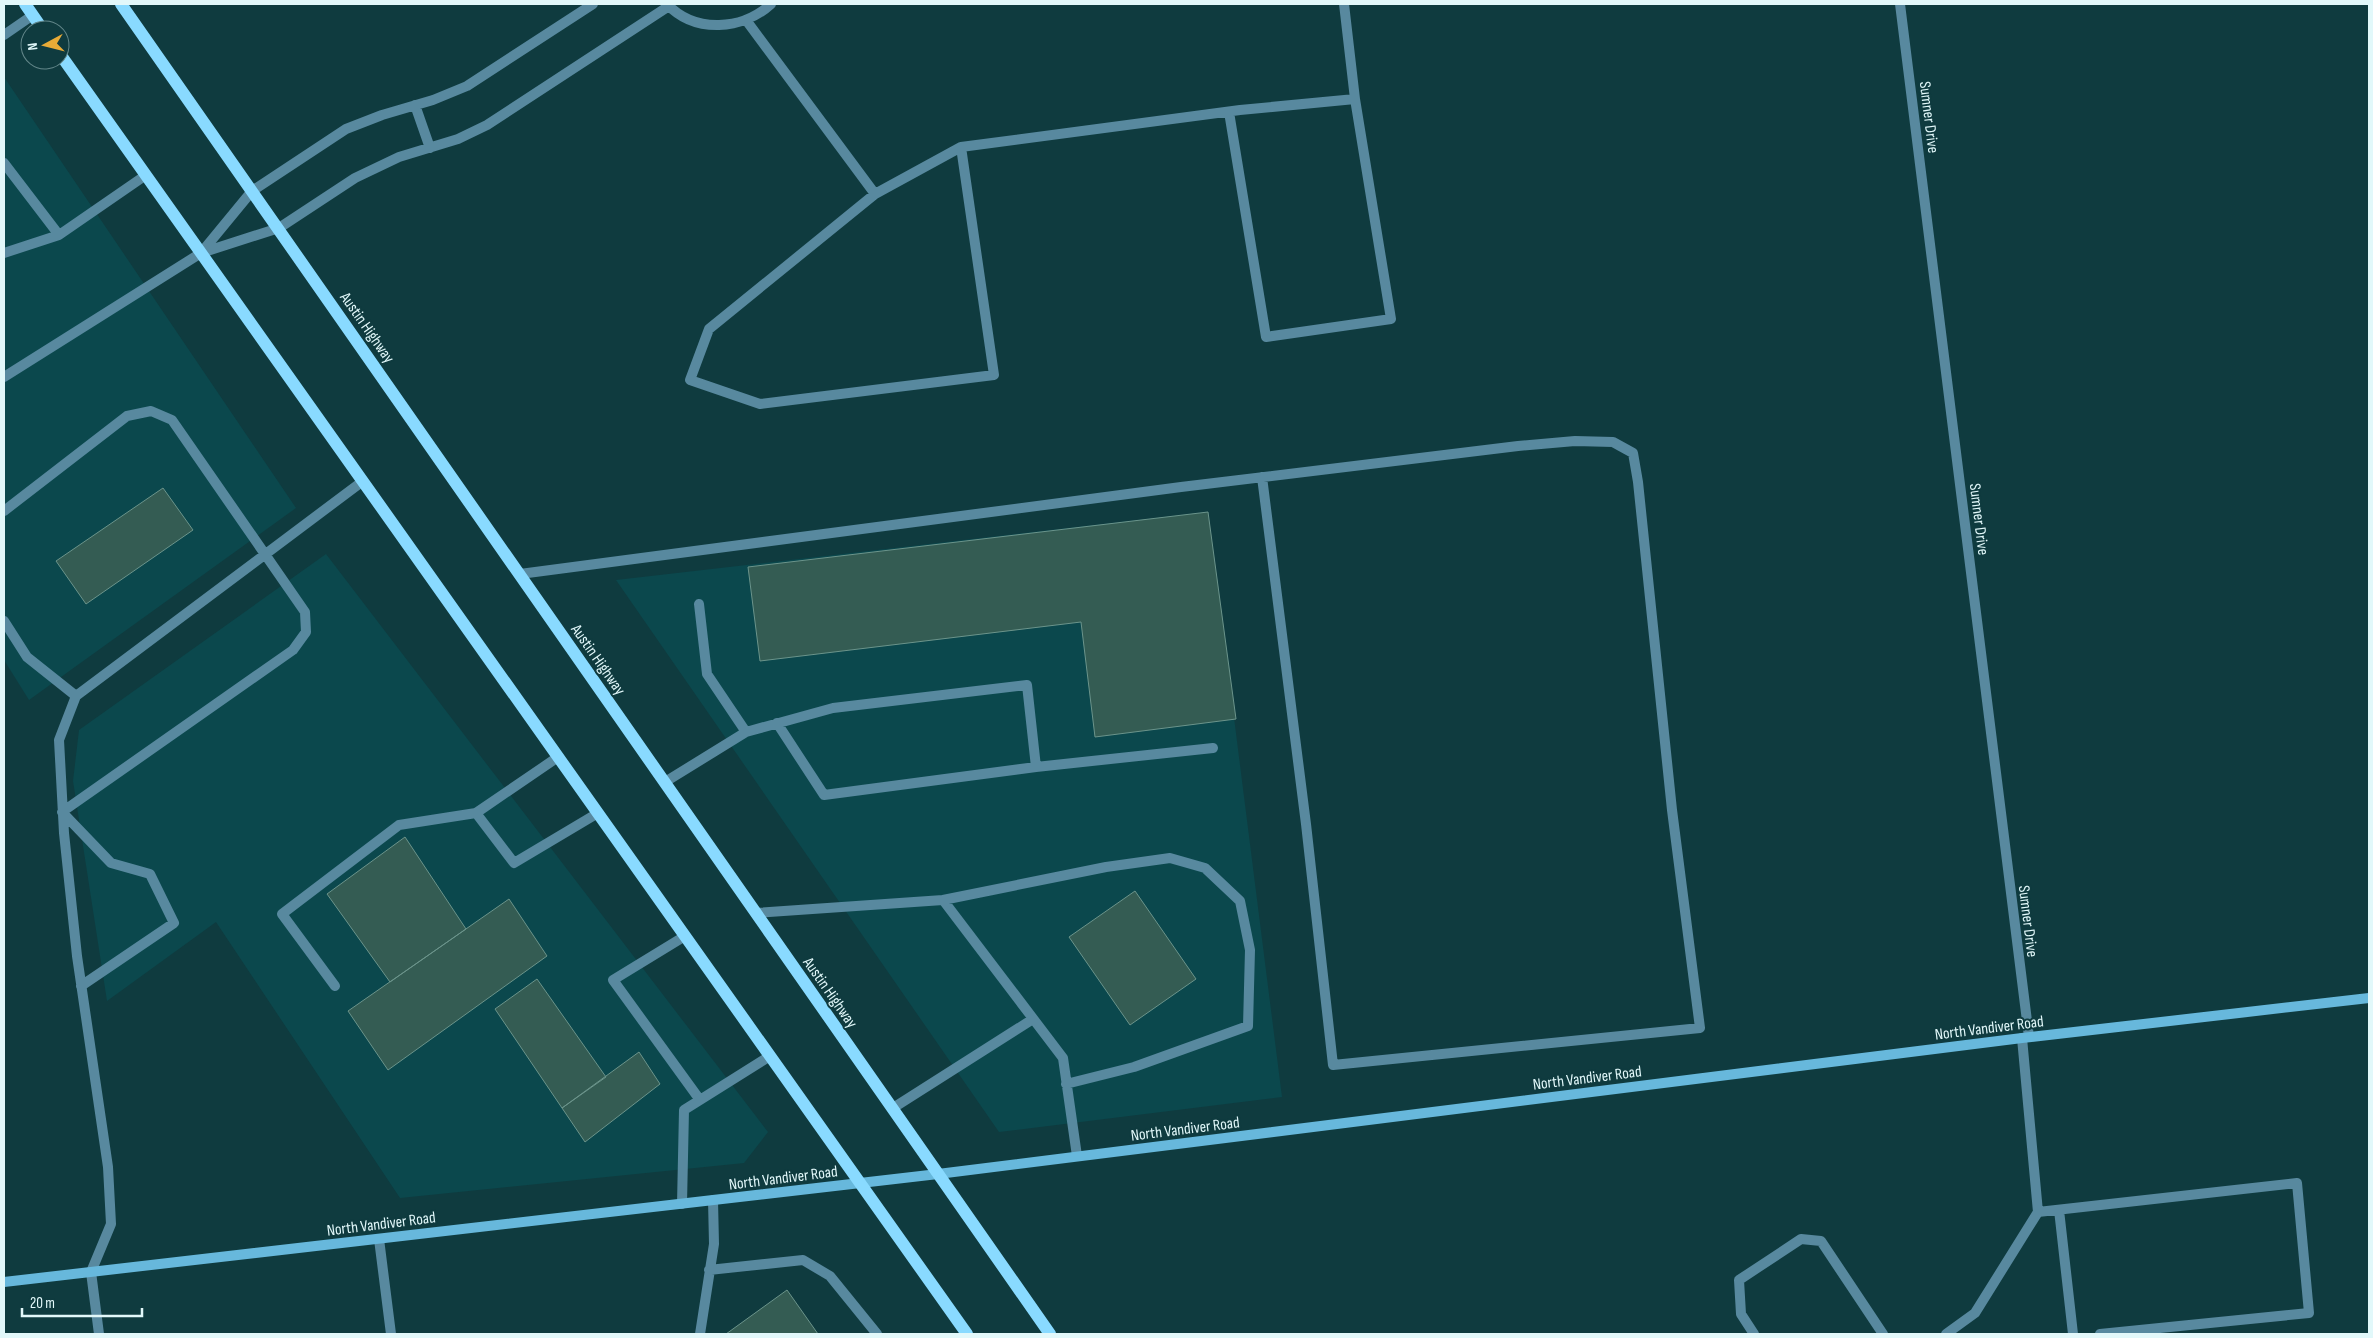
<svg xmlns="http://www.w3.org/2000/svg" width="2373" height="1338" font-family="'Sofia Sans Condensed',sans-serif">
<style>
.built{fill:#0b484d}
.building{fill:#345c53;stroke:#6b948b}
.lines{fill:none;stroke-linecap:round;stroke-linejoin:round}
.lane{stroke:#58899f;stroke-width:10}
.street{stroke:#58899f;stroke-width:10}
.secondary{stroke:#67b8dc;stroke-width:10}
.primary{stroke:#89daff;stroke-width:12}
.labels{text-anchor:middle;stroke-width:4;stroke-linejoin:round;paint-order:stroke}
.street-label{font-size:16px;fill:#e2f8fa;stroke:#0f3b3f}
</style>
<rect width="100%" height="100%" fill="#0f3b3f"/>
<path class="built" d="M4,77L296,508L29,700L4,660Z
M1208,512L1282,1097L999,1132L616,580Z
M326,554L768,1132L744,1163L400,1198L216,922L107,1001L73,781L79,730Z"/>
<path class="building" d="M163,488L193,530L86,604L56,561Z
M1208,512L1236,719L1095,737L1081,622L760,661L748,567Z
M405,837L466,929L390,982L327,894Z
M1135,891L1196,979L1130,1025L1069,937Z
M509,899L547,956L388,1070L348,1011Z
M537,979L606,1077L562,1108L495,1009Z
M639,1052L660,1084L585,1142L562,1108Z
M787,1290L818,1334H726Z"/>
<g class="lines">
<path class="lane" d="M667,4C695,34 743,30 771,4
M746,20L875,194L961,147L1240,110L1355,99L1344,4
M4,35L33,15
M415,105L430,148
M1229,112L1266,337L1391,319L1355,99
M4,163L59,235L146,175
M875,194L709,329L690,380L760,404L994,375L961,147
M4,253L59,235
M201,253L252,191L346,129L382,115L433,100L467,86L593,4
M4,377L201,253L279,228L355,178L399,157L458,139L487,125L669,6
M4,511L127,416L151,411L172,420L305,612L306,632L293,650L62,812L111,863L150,874L174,923L81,986
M520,574L1181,487L1518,446L1575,441L1613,442L1633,453L1638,482L1672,810L1700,1028L1333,1065L1306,824L1262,477
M4,621L27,657L76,696
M777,723L824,795L1036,767
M746,732L833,708L1027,685L1036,767L1213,748
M665,782L746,732L707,674L699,604
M476,813L514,863L598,813
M943,900L1106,867L1170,858L1205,868L1240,901L1250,950L1248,1026L1134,1067L1066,1084
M756,913L943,900L1063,1058L1077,1156
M685,936L613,980L700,1100
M335,986L282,914L399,825L476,813L558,757
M893,1108L1033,1019
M682,1204L684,1110L770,1056
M2059,1210L2073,1334
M2038,1212L2297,1183L2309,1313L2100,1334
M709,1270L803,1260L830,1276L877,1334
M99,1334L91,1272L111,1224L108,1167L77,956L64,833L59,740L76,696L363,481
M700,1334L714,1244L713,1200
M1754,1334L1741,1314L1739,1280L1801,1239L1821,1241L1883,1334
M1946,1334L1975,1313L2038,1212L2022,1038"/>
<path class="street" d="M1900,4L2029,1037
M379,1239L391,1334"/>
<path class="secondary" d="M4,1282L938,1174L2022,1038L2369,998"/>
<path class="primary" d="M25,4L43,30
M121,4L1050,1334
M60,54L967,1334"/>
</g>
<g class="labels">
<g class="street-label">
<text transform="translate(1930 117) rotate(83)" y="6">Sumner Drive</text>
<text transform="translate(368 327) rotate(55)" y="6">Austin Highway</text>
<text transform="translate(1980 519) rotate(83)" y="6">Sumner Drive</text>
<text transform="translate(599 659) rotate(55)" y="6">Austin Highway</text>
<text transform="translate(2029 921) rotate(83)" y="6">Sumner Drive</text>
<text transform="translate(831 992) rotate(55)" y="6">Austin Highway</text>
<text transform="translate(1989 1027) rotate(-7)" y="6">North Vandiver Road</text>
<text transform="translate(1587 1077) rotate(-7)" y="6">North Vandiver Road</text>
<text transform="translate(1185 1128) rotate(-7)" y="6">North Vandiver Road</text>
<text transform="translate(783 1177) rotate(-7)" y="6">North Vandiver Road</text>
<text transform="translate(381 1223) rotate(-7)" y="6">North Vandiver Road</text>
</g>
</g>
<rect width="2373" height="1338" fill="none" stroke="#e2f8fa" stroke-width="10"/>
<g transform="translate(45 45) rotate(263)"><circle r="24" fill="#0f3b3f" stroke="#63878a"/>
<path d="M0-4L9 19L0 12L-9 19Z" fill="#e8ab37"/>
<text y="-8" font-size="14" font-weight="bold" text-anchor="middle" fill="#e2f8fa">N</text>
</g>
<path d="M22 1308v8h120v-8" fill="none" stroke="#e2f8fa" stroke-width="2.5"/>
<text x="30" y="1308" font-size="15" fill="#e2f8fa" stroke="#0f3b3f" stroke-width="4" paint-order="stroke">20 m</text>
</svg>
